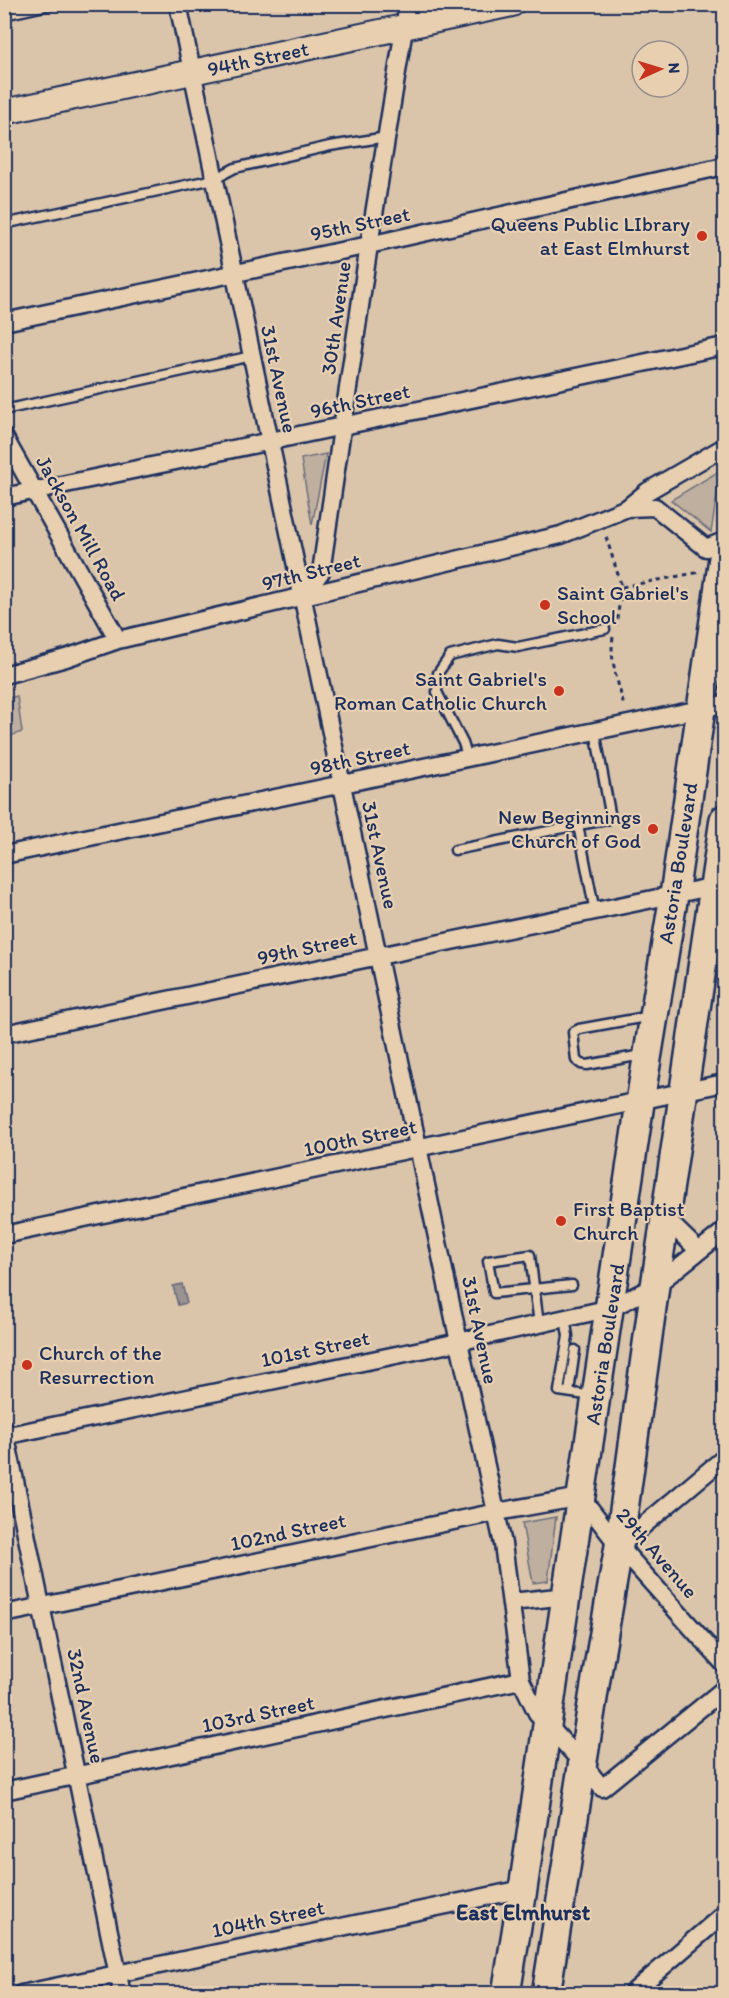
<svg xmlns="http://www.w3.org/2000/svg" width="729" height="1998" font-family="Itim,sans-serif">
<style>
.green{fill:#bfaf9f;stroke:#6d6f7e;stroke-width:1.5}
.water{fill:#999291;stroke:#676a7d;stroke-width:1.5}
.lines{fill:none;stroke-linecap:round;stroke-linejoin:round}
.service-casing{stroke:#1b2f5e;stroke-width:13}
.minor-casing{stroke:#1b2f5e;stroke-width:21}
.secondary-casing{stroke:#1b2f5e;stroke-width:28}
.primary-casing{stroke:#1b2f5e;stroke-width:32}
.path{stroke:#1b2f5e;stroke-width:3;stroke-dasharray:4.5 4.5;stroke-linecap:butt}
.service{stroke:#e7cfaf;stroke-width:8}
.minor{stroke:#e7cfaf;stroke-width:16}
.secondary{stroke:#e7cfaf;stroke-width:24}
.primary{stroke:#e7cfaf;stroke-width:27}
.poi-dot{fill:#c8321e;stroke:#e7cfaf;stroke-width:2}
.labels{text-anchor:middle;stroke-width:4.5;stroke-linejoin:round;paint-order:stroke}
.street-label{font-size:21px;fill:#1b2f5e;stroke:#e7cfaf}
.poi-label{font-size:21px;fill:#1b2f5e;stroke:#e7cfaf;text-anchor:end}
.neighbourhood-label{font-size:22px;font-weight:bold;fill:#1b2f5e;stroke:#e7cfaf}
</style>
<rect width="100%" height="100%" fill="#dbc5aa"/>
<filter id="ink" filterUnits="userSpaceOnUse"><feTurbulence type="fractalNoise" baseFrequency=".0167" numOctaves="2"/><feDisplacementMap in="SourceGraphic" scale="12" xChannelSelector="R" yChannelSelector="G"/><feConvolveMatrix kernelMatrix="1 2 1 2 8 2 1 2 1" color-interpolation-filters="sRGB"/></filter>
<g filter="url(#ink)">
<path class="green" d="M326,454L312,525L301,459Z
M721,470L711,532L671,500Z
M17,696L22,732L7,737L5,699Z
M556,1517L548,1581L533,1583L522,1523Z"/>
<path class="water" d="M182,1284L187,1303L178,1305L173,1286Z"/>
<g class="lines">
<defs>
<path id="service" d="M4,15L54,4
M4,224L214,179L235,168L330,146L387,137
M4,410L252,356
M468,758L463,743L437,692L438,673L450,656L498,644L518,647L605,629
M578,825L607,820L610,813L595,731
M455,850L578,825L595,912
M642,1055L587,1065L581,1064L576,1060L573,1032L579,1029L651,1016
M565,1318L568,1336L559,1391L593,1396
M539,1324L530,1255L488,1261L494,1293L572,1285
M569,1392L575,1350"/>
<path id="minor" d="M178,4L459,1342L503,1544L521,1680L537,1713L583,1764L602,1788L724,1689
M4,322L369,245L724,166
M4,437L118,640
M4,497L724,346
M627,508L655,507L706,548L724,541
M302,597L321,572L369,245L408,4
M4,675L66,658L118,640L561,535L627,508L648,491L724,447
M4,855L724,704
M4,1034L720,885
M665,1218L699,1251
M4,1235L724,1083
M4,1428L122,1994
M4,1436L440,1346L611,1308L655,1286L724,1231
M619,1546L724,1458
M512,1602L566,1596
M4,1614L497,1512L581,1497L619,1546L724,1664
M4,1791L521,1680
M21,1994L523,1889
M631,1994L724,1914"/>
<path id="secondary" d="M4,112L512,4"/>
<path id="primary" d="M506,1994L523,1889L566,1596L643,1083L674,895L724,551
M546,1994L596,1679L619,1546L655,1286L724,819"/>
</defs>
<use href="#service" class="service-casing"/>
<use href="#minor" class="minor-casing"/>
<use href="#secondary" class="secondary-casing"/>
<use href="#primary" class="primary-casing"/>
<path class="path" d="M606,537L622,587L616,625
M622,587L700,572
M613,637C609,660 619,684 624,707"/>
<use href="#service" class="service"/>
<use href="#minor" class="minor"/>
<use href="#secondary" class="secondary"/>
<use href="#primary" class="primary"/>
</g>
</g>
<g class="poi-dot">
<circle cx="702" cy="236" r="6"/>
<circle cx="545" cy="605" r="6"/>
<circle cx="559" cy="691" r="6"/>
<circle cx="653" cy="829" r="6"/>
<circle cx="561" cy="1221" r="6"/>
<circle cx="27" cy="1365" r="6"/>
</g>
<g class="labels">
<g class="street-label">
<text transform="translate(258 59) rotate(-12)" y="7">94th Street</text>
<text transform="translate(360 224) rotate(-12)" y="7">95th Street</text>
<text transform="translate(336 318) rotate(-82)" y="7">30th Avenue</text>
<text transform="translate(279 379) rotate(78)" y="7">31st Avenue</text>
<text transform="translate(360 401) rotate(-12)" y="7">96th Street</text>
<text transform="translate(81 528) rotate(61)" y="7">Jackson Mill Road</text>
<text transform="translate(311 572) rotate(-14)" y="7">97th Street</text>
<text transform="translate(360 758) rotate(-12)" y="7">98th Street</text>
<text transform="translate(380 855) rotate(78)" y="7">31st Avenue</text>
<text transform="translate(678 863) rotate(-81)" y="7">Astoria Boulevard</text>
<text transform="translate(307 948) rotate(-12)" y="7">99th Street</text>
<text transform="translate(360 1138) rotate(-12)" y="7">100th Street</text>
<text transform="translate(480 1330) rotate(78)" y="7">31st Avenue</text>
<text transform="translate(605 1344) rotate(-81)" y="7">Astoria Boulevard</text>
<text transform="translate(315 1349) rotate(-12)" y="7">101st Street</text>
<text transform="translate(288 1532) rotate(-12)" y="7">102nd Street</text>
<text transform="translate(657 1553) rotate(49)" y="7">29th Avenue</text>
<text transform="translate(86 1706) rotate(78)" y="7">32nd Avenue</text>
<text transform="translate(258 1714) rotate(-12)" y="7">103rd Street</text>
<text transform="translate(268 1919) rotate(-12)" y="7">104th Street</text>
</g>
<g class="poi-label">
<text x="690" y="231">Queens Public LIbrary<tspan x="690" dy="24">at East Elmhurst</tspan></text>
<text x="557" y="600" text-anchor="start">Saint Gabriel's<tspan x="557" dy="24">School</tspan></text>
<text x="547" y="686">Saint Gabriel's<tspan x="547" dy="24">Roman Catholic Church</tspan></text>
<text x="641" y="824">New Beginnings<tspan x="641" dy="24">Church of God</tspan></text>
<text x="573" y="1216" text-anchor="start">First Baptist<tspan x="573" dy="24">Church</tspan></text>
<text x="39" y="1360" text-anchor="start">Church of the<tspan x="39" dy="24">Resurrection</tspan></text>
</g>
<g class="neighbourhood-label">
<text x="523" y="1920">East Elmhurst</text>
</g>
</g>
<rect width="729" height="1998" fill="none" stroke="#e7cfaf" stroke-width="24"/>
<rect x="12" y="12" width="705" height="1974" fill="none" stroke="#1b2f5e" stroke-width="2" filter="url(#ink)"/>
<g transform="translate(660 69) rotate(86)"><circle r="28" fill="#e7cfaf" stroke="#958f8f" stroke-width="1.5"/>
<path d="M0-4.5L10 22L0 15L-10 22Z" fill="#c8321e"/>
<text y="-9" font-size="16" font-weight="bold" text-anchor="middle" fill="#1b2f5e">N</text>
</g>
</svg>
